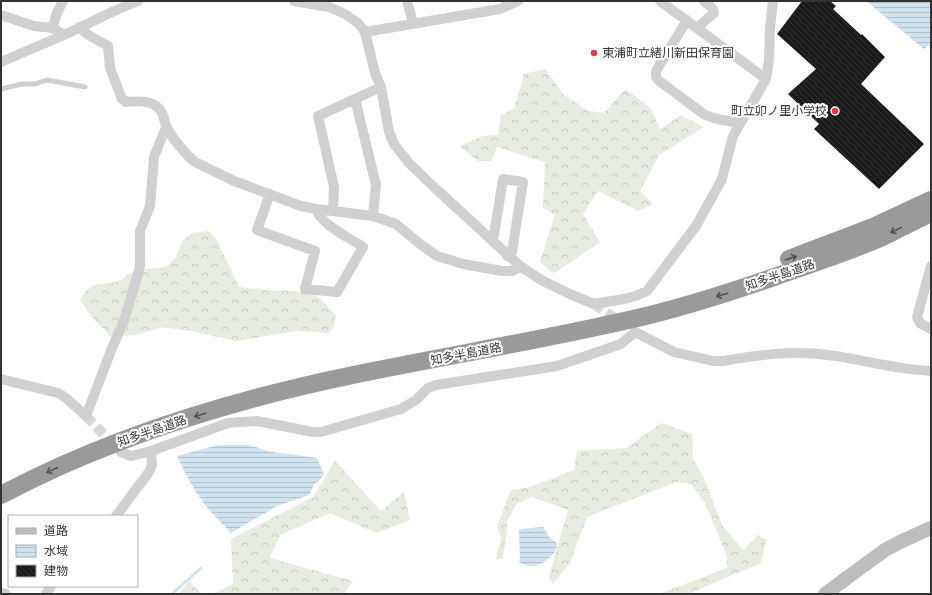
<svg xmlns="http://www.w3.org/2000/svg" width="932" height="595" font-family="'Fira Sans Condensed','Noto Sans JP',sans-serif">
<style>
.forest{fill:url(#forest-crowns)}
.water{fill:url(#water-rules)}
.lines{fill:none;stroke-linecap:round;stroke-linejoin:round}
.stream{stroke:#cfe2ee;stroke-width:2.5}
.building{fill:url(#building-back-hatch)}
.street-tunnel{stroke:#d6d6d6;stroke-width:10;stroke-dasharray:10 5;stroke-linecap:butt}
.lane{stroke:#d0d0d0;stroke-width:5}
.street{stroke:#d0d0d0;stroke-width:10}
.secondary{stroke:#bdbdbd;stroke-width:14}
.highway{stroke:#9a9a9a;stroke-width:18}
.oneway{stroke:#525252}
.poi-dot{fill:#e63946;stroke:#fff;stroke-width:1.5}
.labels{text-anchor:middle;stroke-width:4;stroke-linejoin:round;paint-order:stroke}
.poi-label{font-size:12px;fill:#333;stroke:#fff;text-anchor:start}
.street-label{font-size:12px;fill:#333;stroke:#fff}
</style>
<defs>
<pattern id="forest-crowns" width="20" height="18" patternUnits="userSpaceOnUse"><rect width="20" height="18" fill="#e6ecdf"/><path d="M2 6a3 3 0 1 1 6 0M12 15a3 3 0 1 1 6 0" fill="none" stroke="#c6cbc0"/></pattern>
<pattern id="water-rules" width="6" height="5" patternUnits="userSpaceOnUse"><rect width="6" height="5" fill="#cfe2ee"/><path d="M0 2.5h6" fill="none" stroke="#b2c2cd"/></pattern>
<pattern id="building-back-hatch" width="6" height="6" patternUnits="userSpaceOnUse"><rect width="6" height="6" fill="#1a1a1a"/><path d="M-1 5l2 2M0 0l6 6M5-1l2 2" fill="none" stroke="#333"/></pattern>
</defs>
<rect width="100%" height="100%" fill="#fff"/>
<path class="forest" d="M545,69L564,95L589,111L604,113L625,89L647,105L652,111L660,129L681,115L704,127L659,155L640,191L653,204L638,211L598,191L583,214L600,242L558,271L553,273L540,262L555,215L543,208L545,162L497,147L491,161H478L459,146L483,136L498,135L501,115L514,109L524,74Z
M209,231L218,242L239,287L264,290L295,291L314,294L323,301L336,316L334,327L328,333L296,331L236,341L195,332L163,327L136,335L111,337L93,318L80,300C91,279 100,286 119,281C123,280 125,276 129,274C140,269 155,268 166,267L176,257L182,241L192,233Z
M661,423L692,434L693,459L703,476L722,525L743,550L758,535L766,540L761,563L688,594H659L727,568V556L705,503L691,484L676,482L587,517L570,563L553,584L549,576L568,510L532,497L516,504L507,522V530L503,558L496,560L501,537L497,526L511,490L530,487L574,470L577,451L627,448Z
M335,461L381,511L404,492L410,520L376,533L330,513L280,535L270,558L353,581L344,594H212L233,584L231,539L313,497Z
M189,581L202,594H179Z"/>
<path class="water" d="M866,1H931V44L924,49Z
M218,445H249L271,452L290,454L317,458L324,474L319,481L314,484L309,495L277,506L231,533C224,525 216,518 209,510C196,494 186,475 177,456Z
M543,527L550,538L557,543C558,553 544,564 535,566C529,567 524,564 519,562L520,558L519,530L521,529Z"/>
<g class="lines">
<path class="stream" d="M172,594L201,568"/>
</g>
<path class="building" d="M802,1H830L836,6L833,9L861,35L862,34L885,57L861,84L924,144L879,189L814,129L819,124L788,94L816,69L777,34Z"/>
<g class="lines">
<path class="street-tunnel" d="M594,304L635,332
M86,416L116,447"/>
<path class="lane" d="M1,89L22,84H35L47,80L85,87"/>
<path class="street" d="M294,1L329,7L345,14L358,23L365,32L375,73L381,87L389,132L394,144L409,163L435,188L520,266L543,281L572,295L594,304L624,299L635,296L647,291L696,226L722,179L733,136L766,79L769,60L770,28L773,1
M407,1L413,23
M660,1L766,79
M1,15L34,26L53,28L64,35
M687,20L656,71V77L658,80L705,115L717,119L740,123
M79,27L87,34L108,46L110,68L122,99L126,102C139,101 155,99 162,113C164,117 164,121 166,125C169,135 187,156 195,162L234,181L301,206L316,209L373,216L396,224L420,244L437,256L463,264L502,271H513L520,266
M53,28L56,15L63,1
M697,28L714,13L712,8L704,1
M365,32L500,9L518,1
M1,62L64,35L114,11L138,1
M355,99L376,185L373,216
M270,194L257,230L315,251L305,289L337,292L363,247C350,238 320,224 316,209
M333,211L334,187L318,116L381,87
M490,239L494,235L503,179L523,182L512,252L507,256
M931,266L917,317L920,323L931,329
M1,379L58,393L66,398L86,416L112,348L124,321L140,267V231L150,206L154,157L166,127
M121,452L131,456L151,451L228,423L257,421L313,432H321L401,409L416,400L428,388L436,385L557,366L621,344L635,332L674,352L713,361H723C758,355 793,350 828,355C862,359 896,370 931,371
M116,516L149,472L152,465L151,451
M1,593L6,594
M46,594L51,586"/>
<path class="secondary" d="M825,594L885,550L900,542L931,528"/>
<path class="highway" d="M789,259L873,227L931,200
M1,495C110,437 232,400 353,375C450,355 549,339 646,316C690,305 734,291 777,276C811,264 845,253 878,239C896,231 913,221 931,213"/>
</g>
<defs><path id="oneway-shaft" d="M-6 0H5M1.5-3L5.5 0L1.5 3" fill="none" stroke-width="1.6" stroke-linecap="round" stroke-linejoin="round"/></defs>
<g class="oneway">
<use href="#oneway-shaft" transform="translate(896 230) rotate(154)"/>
<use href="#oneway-shaft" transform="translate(791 258) rotate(-19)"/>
<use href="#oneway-shaft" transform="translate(722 295) rotate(164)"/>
<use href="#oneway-shaft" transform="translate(200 415) rotate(163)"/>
<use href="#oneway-shaft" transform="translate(52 470) rotate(155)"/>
</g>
<g class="poi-dot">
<circle cx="594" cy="53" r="4"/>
<circle cx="835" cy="111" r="4"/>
</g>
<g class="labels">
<g class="poi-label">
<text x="602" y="57">東浦町立緒川新田保育園</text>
<text x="827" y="115" text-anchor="end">町立卯ノ里小学校</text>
</g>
<g class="street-label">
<text transform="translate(780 275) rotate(-19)" y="4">知多半島道路</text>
<text transform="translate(466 354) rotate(-11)" y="4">知多半島道路</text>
<text transform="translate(152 431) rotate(-19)" y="4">知多半島道路</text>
</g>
</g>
<rect width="932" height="595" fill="none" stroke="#333333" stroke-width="4"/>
<rect x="8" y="515" width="130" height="72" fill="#ffffff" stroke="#adadad"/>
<rect x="16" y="528" width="20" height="6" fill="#bdbdbd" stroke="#adadad"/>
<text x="44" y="535" font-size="12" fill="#333333">道路</text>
<rect x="16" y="545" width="20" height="12" fill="url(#water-rules)" stroke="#adadad"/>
<text x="44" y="555" font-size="12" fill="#333333">水域</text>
<rect x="16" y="565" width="20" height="12" fill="url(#building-back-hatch)" stroke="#adadad"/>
<text x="44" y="575" font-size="12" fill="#333333">建物</text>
</svg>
